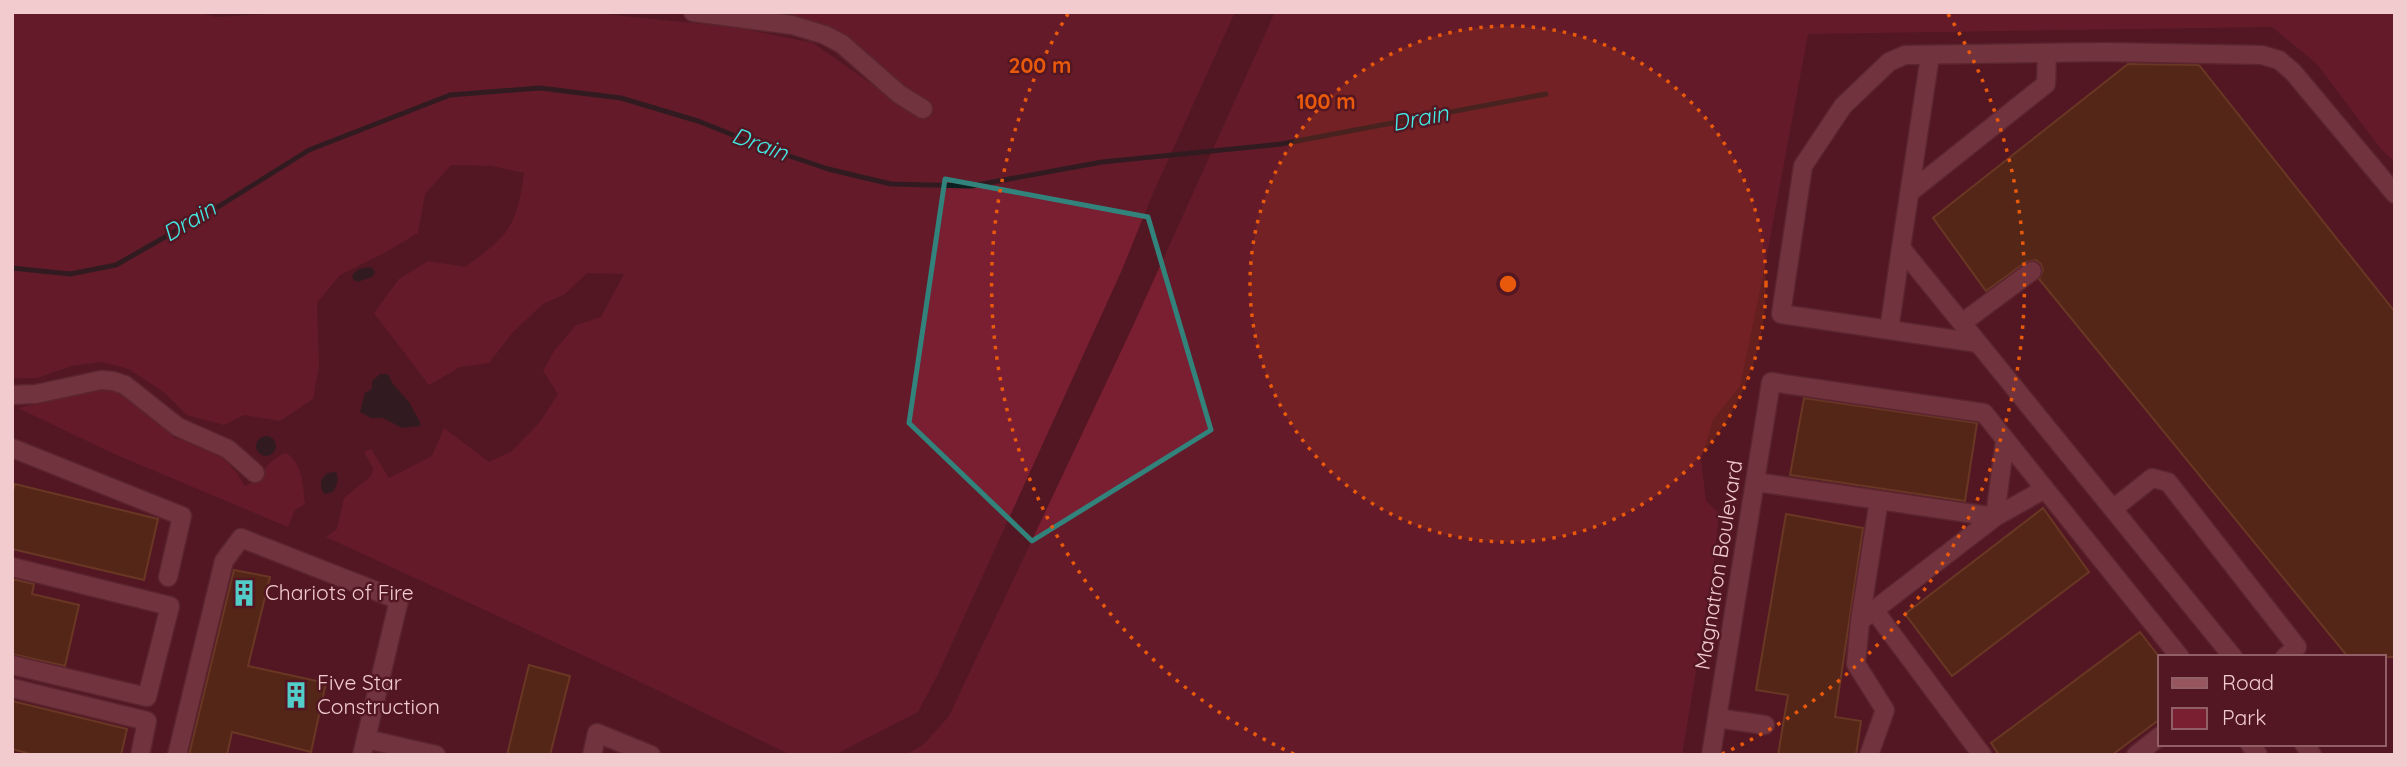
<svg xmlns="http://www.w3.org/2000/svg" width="2407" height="767" font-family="Quicksand,sans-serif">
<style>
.green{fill:#7a1e32}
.water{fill:#0b2120}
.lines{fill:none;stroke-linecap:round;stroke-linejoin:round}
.stream{stroke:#0b2120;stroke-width:5}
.building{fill:#56390d;stroke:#855d25;stroke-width:2}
.minor-casing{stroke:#66353e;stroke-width:21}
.minor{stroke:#97555d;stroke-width:18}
.marked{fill:none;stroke:#31837c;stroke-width:5;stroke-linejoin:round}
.ring{fill:none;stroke:#e8590c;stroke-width:3.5;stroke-dasharray:3.5 7}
.labels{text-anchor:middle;stroke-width:5;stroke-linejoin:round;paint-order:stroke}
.street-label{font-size:21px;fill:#f2cbce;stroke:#521722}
.poi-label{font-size:21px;fill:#f2cbce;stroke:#521722;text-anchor:start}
.water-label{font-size:23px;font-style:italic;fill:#42ebe7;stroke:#521722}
.centre{fill:#e8590c;stroke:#521722;stroke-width:3.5}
.ring-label{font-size:21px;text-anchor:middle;font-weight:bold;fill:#e8590c;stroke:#521722;stroke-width:5;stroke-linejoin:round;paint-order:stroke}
</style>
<rect width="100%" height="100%" fill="#521722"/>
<path class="green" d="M12,12H196L216,17L307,12H585L740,28L813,43L914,114L932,111L851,46L736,12H1235L1154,191L1121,272L938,674L918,712L834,755H791L630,677L326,537L337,529L344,498L371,476L373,468L364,452L371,449L389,478L432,456L444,428L489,462L512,451L540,422L558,394L543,371L554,351L576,325L601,317L624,274L587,273L565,294L543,304L513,332L489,363L460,367L429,385L374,313L399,279L428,261L465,267C508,236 517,227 524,173L492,166L451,165L425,194L418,233L384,253L340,275L317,303L319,366L313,399L280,421L244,415L224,425L187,415L165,393L129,369L102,362L71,366L37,378H12Z
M1275,12H2395V162L2381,149L2317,64L2272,27L1808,34L1764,271L1740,386L1713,420L1701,460L1706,501L1719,513L1713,569L1682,755H906L924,744L949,716L1132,328Z
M99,389L117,391L160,422L174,438L195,443L223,458L237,473L245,486C263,477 267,459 286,453C303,463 303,486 305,504L295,510L288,527L112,453L18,408Z"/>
<path class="water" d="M371,267L375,272L372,277L357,282L352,278L353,274L359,269Z
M380,374H388L393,384L409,402L420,422V426L402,428L383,418H371L360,412L365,393L372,389V381Z
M256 446a10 10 0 1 1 20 0a10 10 0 1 1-20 0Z
M336,472C340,479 336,486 333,492L324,494L321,488V480L327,473Z"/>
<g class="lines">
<path class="stream" d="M12,268L70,274L116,265L221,205L309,150L450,95L540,88L621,98L698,121L763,147L828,169L891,184L971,186L1102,162L1281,144L1546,94"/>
</g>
<path class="building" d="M2128,64L2199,65L2395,312V657H2348L2039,279L2043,270L2041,264L2036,260L2026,262L1986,291L1933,218Z
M1804,398L1977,423L1965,501L1790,475Z
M15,484L158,519L144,580L12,549V494Z
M2043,508L2089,572L1952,676L1905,614Z
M1786,514L1863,528L1835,717L1861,721L1856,755H1778L1788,695L1756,690Z
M234,570L270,577L248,666L326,683L311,752L232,732L227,755H189Z
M12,579L34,584L32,594L79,605L65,666L12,654Z
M2140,632L2160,658V719L2112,755H1999L1991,743Z
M529,665L570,676L550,755H507Z
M12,701L127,729L121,755H34L12,749Z"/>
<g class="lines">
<defs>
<path id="minor" d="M693,12L792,25L825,35L842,44L899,94L923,109
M1930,56L1901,248L2233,657
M1909,193L2046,84L2047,54
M1962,323L2032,271
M1889,330L1901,248
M1978,343L1781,314L1803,166L1843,106L1889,62L1905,55L2104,52L2262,55L2279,60L2293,72L2395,194
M12,395L36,394L101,380L113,381L125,385L178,427L228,449L255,473
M12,448L182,516L168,577
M1756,482L1995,517L2005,440
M2113,509L2152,478L2168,482L2297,647L2285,657
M12,567L170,606L147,697L12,665
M1874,610L1982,755
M1860,621L1995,517L2045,489
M12,688L147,721L140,755
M1717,718L1765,725
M366,739L436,755
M2250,744L2258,755
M2304,744L2312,755
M177,755L224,561L241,538L399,600L362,755
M592,755L597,733L651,755
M1711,755L1771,382L1984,413L2180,657
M1869,755L1885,710L1856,664L1860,621L1879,500
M2136,755L2160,736"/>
</defs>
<use href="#minor" class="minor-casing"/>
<use href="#minor" class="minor"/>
</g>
<path d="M0 0H2407V767H0ZM945,179L1148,217L1211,430L1032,541L909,423Z" fill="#521722" fill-opacity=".55" fill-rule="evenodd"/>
<path class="marked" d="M945,179L1148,217L1211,430L1032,541L909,423Z"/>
<circle cx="1508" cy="284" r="258" fill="#e8590c" fill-opacity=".12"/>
<g class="ring">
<circle cx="1508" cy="284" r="258"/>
<path d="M1294 754A516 516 0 0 1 1068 14M1948 14A516 516 0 0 1 1722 754"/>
</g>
<defs>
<symbol id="building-bare" viewBox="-9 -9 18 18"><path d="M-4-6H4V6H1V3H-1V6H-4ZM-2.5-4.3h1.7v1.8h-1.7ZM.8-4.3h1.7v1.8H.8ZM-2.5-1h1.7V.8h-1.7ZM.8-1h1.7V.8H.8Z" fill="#53cdca" stroke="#521722" stroke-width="2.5" paint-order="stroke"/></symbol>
</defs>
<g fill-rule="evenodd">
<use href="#building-bare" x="225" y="574" width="38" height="38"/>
<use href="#building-bare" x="277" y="676" width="38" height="38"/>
</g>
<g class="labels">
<g class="street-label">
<text transform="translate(1719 565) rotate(-81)" y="7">Magnatron Boulevard</text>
</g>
<g class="poi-label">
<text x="265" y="600">Chariots of Fire</text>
<text x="317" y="690">Five Star<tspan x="317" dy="24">Construction</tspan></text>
</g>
<g class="water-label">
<text transform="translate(1420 118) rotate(-11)" y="8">Drain</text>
<text transform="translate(760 144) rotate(20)" y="8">Drain</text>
<text transform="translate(189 221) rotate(-31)" y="8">Drain</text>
</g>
</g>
<circle cx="1508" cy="284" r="10" class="centre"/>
<g class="ring-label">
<text x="1040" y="73">200 m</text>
<text x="1326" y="109">100 m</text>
</g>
<rect width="2407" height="767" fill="none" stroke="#f2cbce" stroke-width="28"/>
<rect x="2158" y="655" width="228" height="91" fill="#521722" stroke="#925f67" stroke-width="2"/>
<rect x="2172" y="678" width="35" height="10" fill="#97555d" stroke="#925f67" stroke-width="2"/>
<text x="2222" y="690" font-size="21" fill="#f2cbce">Road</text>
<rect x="2172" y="708" width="35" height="21" fill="#7a1e32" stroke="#925f67" stroke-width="2"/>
<text x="2222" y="725" font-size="21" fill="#f2cbce">Park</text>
</svg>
